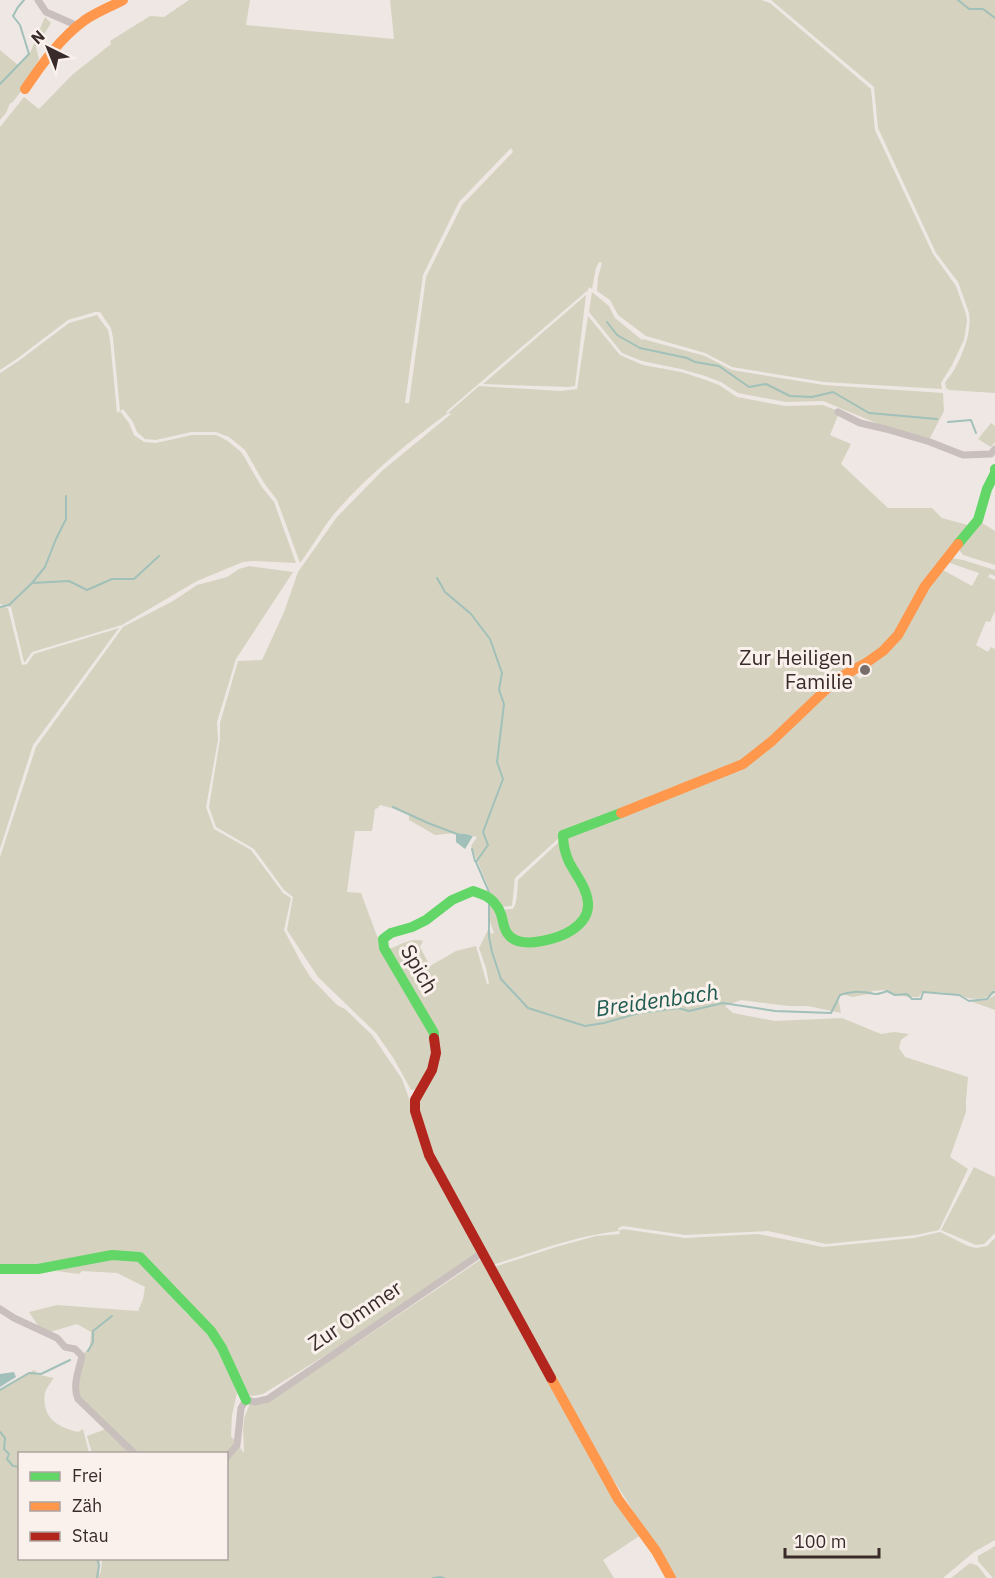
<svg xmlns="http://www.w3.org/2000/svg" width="995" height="1578" font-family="'IBM Plex Sans',sans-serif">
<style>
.green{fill:#d5d3bf;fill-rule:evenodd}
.water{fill:#a1c0b9}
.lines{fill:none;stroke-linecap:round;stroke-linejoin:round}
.stream{stroke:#a1c0b9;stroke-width:2}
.street{stroke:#c9bfbd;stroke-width:7}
.fast{stroke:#63d668;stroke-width:10}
.slow{stroke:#ff974d;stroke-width:10}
.jam{stroke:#b3261e;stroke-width:10}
.poi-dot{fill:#796d6c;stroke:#faf1ed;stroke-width:2}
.labels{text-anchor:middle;stroke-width:6;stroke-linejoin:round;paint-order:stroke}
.poi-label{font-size:21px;fill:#3a2b2b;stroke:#faf1ed;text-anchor:end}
.street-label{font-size:21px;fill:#3a2b2b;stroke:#faf1ed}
.water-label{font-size:22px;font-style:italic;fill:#205b50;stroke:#faf1ed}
</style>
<rect width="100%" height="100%" fill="#efe7e4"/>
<path class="green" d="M189,0H250L246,25L394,39L390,0H761L770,3L871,89L875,130L933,254L956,286L966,314L967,321L964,340L952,365L941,383L942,389L824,382L732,367L705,353L646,336L618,315L610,300L597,291L598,277L602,263L599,262L596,268L592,289L589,287L588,290L446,412L448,413L479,386L561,391L577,389L588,316L620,355L643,365L681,372L703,379L719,385L737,397L785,406L823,405L863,421L839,413L830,435L851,444L841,464L888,508H932L942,518L971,526L893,638L743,760L560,837L515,878L512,906L499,907L489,894L490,891L471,846L477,837L466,834L456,833L435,835L409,820V815L395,809L380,805L378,808L375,809L372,831H355L347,892L361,893L377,936L415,1000L433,1040L429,1070L417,1089L411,1090L394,1059L376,1033L318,977L287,930L293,897L284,890L254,849L216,827L209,807L220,739V723L238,661L262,660L284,612L298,572L337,517L383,470L451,414L448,413C407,443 367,476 334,514C322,529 312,547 300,563L277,500L264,483L245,450L229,437L216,432H191L156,440L145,439L137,432L133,422L123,409L120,411L129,423L134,435L144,442L156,443L192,435H216L228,441L242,453L261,486L274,502L296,563L254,561L243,562L197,581L122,625L32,652L25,662H24L11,607L0,604V373L20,360L69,323L97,315L108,330L110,340L117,413L120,411L113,338L111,328L100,312H95L68,320L18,358L0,370V127L24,97L39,109L72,75L111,44L110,41L150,16L164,17ZM511,148L513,152L462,205L426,277L409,403H405L423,275L459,202Z
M771,0H995V393L949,390L946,388L945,383C948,378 951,375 954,370C963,354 972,332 969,313L958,282L936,253L878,128L874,87Z
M45,17L51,23L36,47L39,59L22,90L12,103H10L6,113L0,120V50L18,65L30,53Z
M592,292L609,306L615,318L642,340L643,339L705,356L732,370L824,385L943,393L944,411L929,440L881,425L823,401L786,402L738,393L721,382L705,376L681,369L642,361L622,353L589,312Z
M586,295L575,386L568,387L483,384Z
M991,423L995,426V442L991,447L978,439Z
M979,521L995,531V565L963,555L960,551V548Z
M951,558L963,560L995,570V576L990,574L988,577L995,580V611L990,622L986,621L976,645L988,652L991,647L995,649V993C978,1003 970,998 952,994C942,992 933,992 922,992L919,997H908L891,994L884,990L873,991L869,994L852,997L842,994L838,998L841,1013L808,1006H789L741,1000L725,1006L733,1013L775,1021L842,1018L881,1034L894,1032L909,1034L901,1040L899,1048L905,1057L968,1077L966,1101V1112L950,1157L968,1169L939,1230L916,1235L826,1244L768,1231L685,1235L623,1226L618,1228L619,1231L623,1229L685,1238L758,1234L823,1247L914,1238L940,1232L968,1246L976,1248L987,1246L995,1238V1540L974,1552L943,1578H676L645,1532L629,1504L583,1433L491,1268L556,1247L596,1236L620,1234L619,1231C575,1236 533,1252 490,1266L436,1164L418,1107L439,1054L389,949C400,945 412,937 423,941L420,947L430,966L456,951L476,946L487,984H489L486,968L479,948L489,928L491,934L494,933C490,923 487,913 491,902L497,910L513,909C518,901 517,890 518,880L562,839L566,853L567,835L725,775L853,672L860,679L872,669L868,663L883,653L941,569L972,586L979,573L947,562Z
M249,566L293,572L236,659L217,722L218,740L206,807L214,829L251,850L283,893L291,898L284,930L301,962L311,978L337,1005L345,1009L372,1035L402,1079L418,1124L480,1254L350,1340L263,1394L252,1396L249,1395L229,1354L143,1255L36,1267L0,1265V857L36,747L123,627L173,601L197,585L227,577L239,569Z
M0,606L8,608L22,665L27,664L34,654L119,628L33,745L0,849Z
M995,995V1010L970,1001L987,1000Z
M974,1167L995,1177V1233L984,1244L976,1245L941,1230Z
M483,1258L641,1535L603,1560L614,1578H0V1390L34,1370L40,1375L54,1378C51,1382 48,1386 46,1390C44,1395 44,1400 45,1405C47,1422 63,1428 78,1432L83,1429L89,1453L20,1454V1558L100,1559L99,1576L101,1571L102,1559L226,1558V1454L92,1453L87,1436L106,1429L78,1396V1385L82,1355L90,1347L91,1332L77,1324L50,1332L41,1330L29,1312L57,1305L138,1311L143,1299L145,1287L117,1273L82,1271L79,1274L56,1271L109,1259L143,1262L186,1313L202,1327L222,1354L237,1393L232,1415L231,1436L244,1453L243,1428L244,1419L250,1403L265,1400L354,1345Z
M995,1546V1578H993L978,1561V1556Z
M970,1563L978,1566L987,1578H951Z"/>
<path class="water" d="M456,833L466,834L473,836L465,849L456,842Z
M14,1372L16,1377L0,1387V1374Z"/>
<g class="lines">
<path class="stream" d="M958,0L969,9H983L995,18
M0,84L29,54L20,25L13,16L18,7L24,0
M607,322L617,335L640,348L687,358L695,362L719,366L749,387L766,384L790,396L812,397L833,392L869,413L937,419
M948,422L971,420L976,433
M437,578L445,592L471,614L490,639L502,673L499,690L504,704L497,762L503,779L483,832L488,845L476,862L489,892
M32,583L45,567L56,539L66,519V496
M0,607L9,605L32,583L69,581L87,590L112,579H134L159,556
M393,807L428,823L457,834
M472,849L475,861
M489,904V937L492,952L501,979L528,1008L585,1026L604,1023L639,1013L678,1008L689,1011L723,1003L775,1011L831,1013L840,995C847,993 853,991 861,992C874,992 872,997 887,991L895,995L907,994L912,999H921L923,992L959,995L969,1001L987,999L993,992H995
M88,1351L93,1342V1331L112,1316
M0,1390L29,1373L41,1374L70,1360
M0,1432L5,1438L4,1449L9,1454L7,1459L13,1466L20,1467
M97,1578L99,1566L97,1558
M433,1578L440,1577L444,1578"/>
<path class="street" d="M38,0L46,12L78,26
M838,412L860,423L886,429L930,442L963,455L991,454L995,449
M0,1309L14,1318L57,1338L65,1347L75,1349L82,1356C79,1370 72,1386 78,1399L135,1454
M226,1458L237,1445L241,1408L246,1400L255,1402L268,1399L482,1253"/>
<path class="fast" d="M958,544L978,520L987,489L995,473V469
M434,1038V1033L384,948L383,939L391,933L412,927L426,920L452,900L473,891C482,894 491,897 496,905C502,912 502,919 504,926C509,944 527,944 542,941C553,939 563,936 572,930C581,924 589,915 588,903C587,888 576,875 569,862C565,853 563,845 563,835L621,813
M0,1269H38L112,1255L140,1257L211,1331L222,1348L246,1400"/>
<path class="slow" d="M25,89C42,64 60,38 85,20C97,12 110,7 123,0
M621,813L743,764L772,741L837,679L866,663L883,651L898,635L925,586L958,544
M551,1378L618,1499L656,1551L671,1578"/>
<path class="jam" d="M434,1038L436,1053L432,1070L415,1100V1111L429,1155L551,1378"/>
</g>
<circle class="poi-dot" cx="865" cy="670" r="6"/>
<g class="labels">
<g class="poi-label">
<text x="853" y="665">Zur Heiligen<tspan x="853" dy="24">Familie</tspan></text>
</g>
<g class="street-label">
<text transform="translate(419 969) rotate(60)" y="7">Spich</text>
<text transform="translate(355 1316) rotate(-34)" y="7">Zur Ommer</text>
</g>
<g class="water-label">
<text transform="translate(657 1000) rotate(-8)" y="8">Breidenbach</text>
</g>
</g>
<rect x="18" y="1452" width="210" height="108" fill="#faf1ed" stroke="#ada29f" stroke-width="1.5"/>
<rect x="30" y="1472" width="30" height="9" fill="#63d668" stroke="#ada29f" stroke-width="1.5"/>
<text x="72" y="1482" font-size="18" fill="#3a2b2b">Frei</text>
<rect x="30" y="1502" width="30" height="9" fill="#ff974d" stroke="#ada29f" stroke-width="1.5"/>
<text x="72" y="1512" font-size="18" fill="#3a2b2b">Zäh</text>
<rect x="30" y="1532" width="30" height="9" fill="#b3261e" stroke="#ada29f" stroke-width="1.5"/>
<text x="72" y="1542" font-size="18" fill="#3a2b2b">Stau</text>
<g transform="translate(48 48) rotate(317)" stroke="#faf1ed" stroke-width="4.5" paint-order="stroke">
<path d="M0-4.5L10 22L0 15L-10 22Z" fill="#3a2b2b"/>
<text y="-9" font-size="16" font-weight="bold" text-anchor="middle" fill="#3a2b2b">N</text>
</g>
<path d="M785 1548v9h94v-9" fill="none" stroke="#3a2b2b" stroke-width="3"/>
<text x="794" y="1548" font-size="18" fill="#3a2b2b" stroke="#faf1ed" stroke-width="4.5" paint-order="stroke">100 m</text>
</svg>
